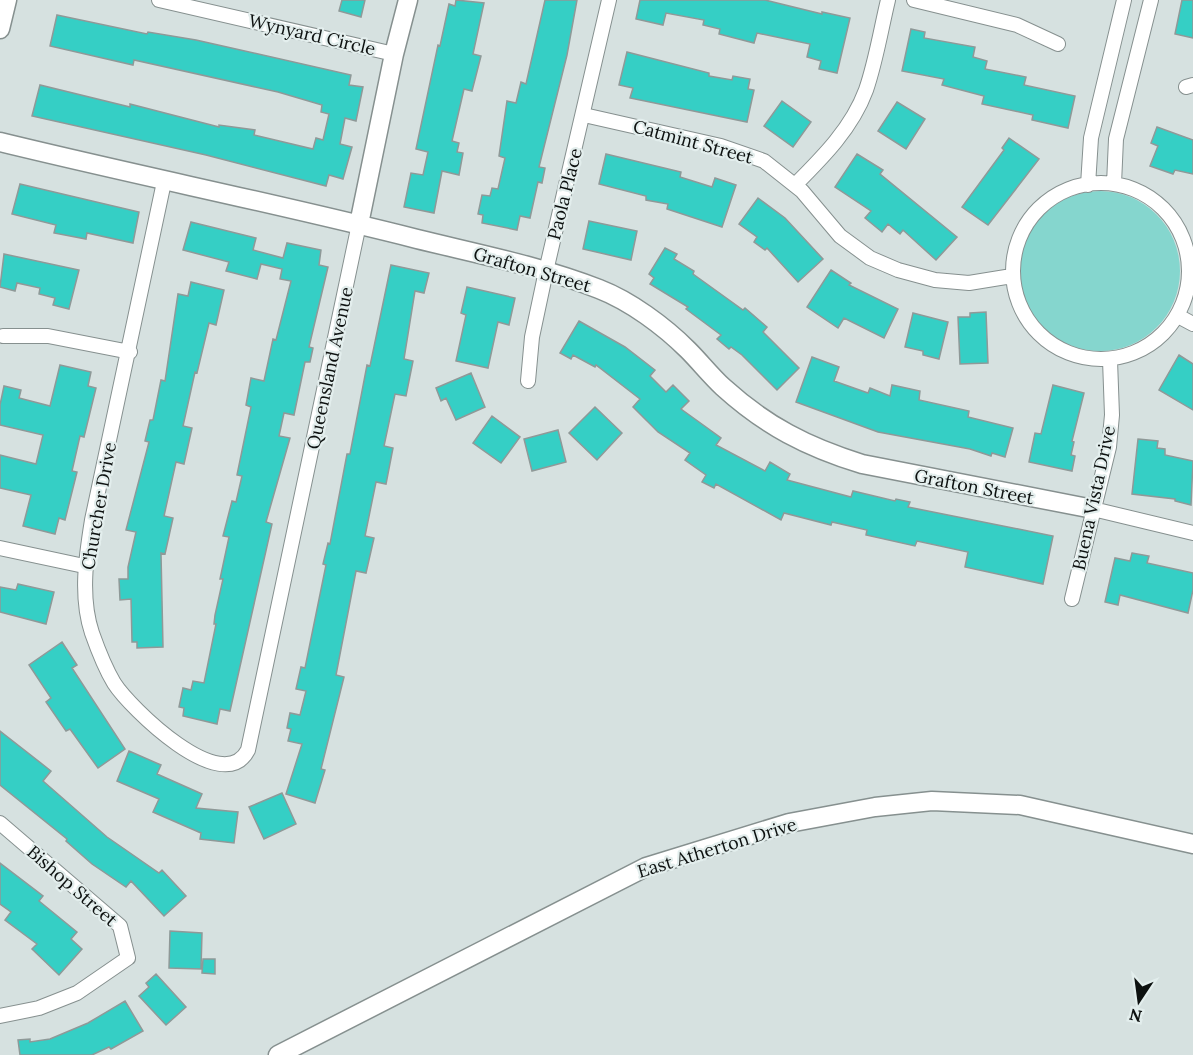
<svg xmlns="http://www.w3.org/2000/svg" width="1193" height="1055" font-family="Lora,serif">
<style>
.green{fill:#85d6ce}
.building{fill:#35cfc5;stroke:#8f9998;stroke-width:1.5}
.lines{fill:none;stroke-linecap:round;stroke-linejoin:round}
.minor-casing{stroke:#86908f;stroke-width:16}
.tertiary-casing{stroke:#86908f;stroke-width:21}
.minor{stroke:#fff;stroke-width:14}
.tertiary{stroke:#fff;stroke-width:18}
.labels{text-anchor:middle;stroke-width:4.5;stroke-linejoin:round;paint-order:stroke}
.street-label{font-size:18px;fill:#0d1110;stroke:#e3eeed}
</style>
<rect width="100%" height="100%" fill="#d6e1e0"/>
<path class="green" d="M1020 271a80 80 0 1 1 160 0a80 80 0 1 1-160 0Z"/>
<path class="building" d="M342,0H365L361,17L339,11Z
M456,0L484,3L473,54L481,56L472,91L464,89L452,141L459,143L457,152L463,153L459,175L442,171L434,213L404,207L411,173L423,175L428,152L416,149L438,45L440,46L449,4L455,6Z
M545,0H577L567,55L539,167L545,168L542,183L538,182L530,218L520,216L517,230L482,223L483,215L478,214L482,195L490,196L492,188L498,189L505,158L499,156L507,101L516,103L521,82L526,84Z
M640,0H765L822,14V12L850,18L837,73L819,69L821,61L807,57L810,44L757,33L754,43L719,34L720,29L703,25L704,20L666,13L663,25L636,19Z
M1182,0H1193V38L1175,34Z
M57,15L147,34L148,32L196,40L351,75L349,85L363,87L356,121L345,118L340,144L352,147L343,179L329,175L326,186L206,155L32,116L40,85L130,107V104L219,127V125L255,130L254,135L313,149L316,138L323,140L329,114L321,112L322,105L278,92L134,60L133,65L50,46Z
M911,29L925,32L924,38L975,47L973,57L987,61L985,69L1026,77L1024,85L1075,96L1068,128L1032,120L1033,115L982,104L984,96L942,85L944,79L902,71Z
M627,52L709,73V76L732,80L733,76L750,79L748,89L754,90L747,122L630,98L633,88L619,85Z
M782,101L811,122L793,147L764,126Z
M897,102L925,119L906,149L878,131Z
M1157,127L1193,140V174L1175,170L1173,174L1150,166L1158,146L1151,143Z
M1009,138L1039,159L988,225L962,207L1004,150L1002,148Z
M606,154L681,172L680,177L712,187L715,178L736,185L722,227L667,209L668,204L646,200V196L599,184Z
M857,154L883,170L880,174L957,237L936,260L903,230L900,234L888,224L882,232L865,218L871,211L835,187Z
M20,184L139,212L133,243L87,233L86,239L54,233L56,225L12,214Z
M758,198L785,218L823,259L798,282L767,248L765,250L754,242L757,237L739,224Z
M589,221L637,231L631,260L583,249Z
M191,222L256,238L253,250L283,258L287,243L321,250L319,265L328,267L309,347L313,348L310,362H305L294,415L284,413L279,436L290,438L266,522L272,524L230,711L220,709L217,724L183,716L184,708L179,707L183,688L191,690L193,681L204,683L216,624H214L215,615L223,579H220L229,537L223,536L232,501L236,502L242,476L237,475L251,407L246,405L251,378L264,381L273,339L276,340L291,281L280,279L282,269L261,264L257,279L226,271L229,262L183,250Z
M665,248L677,254L674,259L694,271L693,274L743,310L745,308L767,327L763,332L799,368L777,390L742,355L731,347L729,349L717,339L721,335L686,309L688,307L650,284L654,278L649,274Z
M4,254L79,270L69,309L53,305L55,298L39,294L40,288L17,283L15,291L0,287Z
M391,265L429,273L424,293L415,291L404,359L413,361L406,396L395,394L384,446L393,448L386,484L376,482L365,536L374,538L366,573L356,571L336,675L344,677L321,769L325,770L315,803L286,794L302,744L288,741L291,729L287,728L290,713L300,715L306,691L296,689L301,667L305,668L326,565L323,564L328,543L330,544L347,454H350L367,365L370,366Z
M831,270L851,283L849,285L898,309L884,338L844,318L838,328L807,307Z
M191,282L224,290L216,325L209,323L197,373L195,372L183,426L192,428L184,464L176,462L164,516L173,518L165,554L161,553L163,647L137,648V642H132L131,599L120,600L119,579H128V567L136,532L126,530L149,442L145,441L150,420H153L161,380L165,381L178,294L188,296Z
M467,287L515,298L509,325L498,322L488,368L456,361L466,315L461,313Z
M986,312L988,363L960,364L958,317H970V313Z
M913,313L948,322L939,359L923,355V351L905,347Z
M579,321L625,347L655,370L650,376L666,392L673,385L689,401L681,409L721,438L716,445L765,471L770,462L790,474L787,480L851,497L853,491L895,501L896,499L910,502L908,507L1053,536L1043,584L965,567L968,552L917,541L915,546L866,535L867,530L832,522L831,525L784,513L781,520L716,484L714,488L702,482L706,475L685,460L690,453L658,432L633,407L640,399L596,365L595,367L573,355L571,359L560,353Z
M1179,355L1193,364V410L1159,390Z
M812,357L839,367L834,381L868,393L870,388L890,396L892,385L920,391L919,400L969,411L968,417L1013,428L1005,457L992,453L991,456L970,449L878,432L796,402Z
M60,365L91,372L88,386L96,388L84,437L80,436L72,471L77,472L65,520L59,518L55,534L23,526L31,495L0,488V455L36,464L43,435L0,425V405L4,386L21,390L19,398L50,406Z
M471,373L485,407L456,420L446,398L441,401L436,388Z
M1053,385L1084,393L1072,441L1074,442L1071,455L1075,456L1072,471L1029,462L1035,433L1041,434Z
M595,407L622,433L597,460L569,433Z
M492,416L520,437L501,463L473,443Z
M558,430L566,462L532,471L524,439Z
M1138,439L1158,441L1157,448L1165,449V455L1193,461L1191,505L1175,501V499L1132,494Z
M1132,553L1149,556L1147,563L1193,573V590L1188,613L1120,595L1118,605L1105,602L1115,558L1130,561Z
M18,584L54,592L46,624L0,612V587L16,590Z
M62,642L77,665L72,668L125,749L98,768L70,729L66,731L46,702L51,698L29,665Z
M0,731L51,771L43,781L107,837L159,873L162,870L186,896L164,916L131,881L126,887L92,864L66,841L67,839L0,785Z
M129,751L161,765L157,774L202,794L196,808L238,812L234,843L200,839L201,833L153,812L159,799L117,781Z
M282,793L296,824L264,839L249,807Z
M0,863L43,896L39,901L77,932L71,939L82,949L59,975L32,949L37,944L5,920L11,912L0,904Z
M170,931L202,933L201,969L169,968Z
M203,959H215V974L202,973Z
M156,974L186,1007L166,1025L139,996L149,987L146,983Z
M125,1001L143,1031L111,1049L109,1047L92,1055H20L18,1040L30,1039V1042L50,1039L88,1023Z"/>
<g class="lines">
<defs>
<path id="minor" d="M159,0L394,54
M914,0L1017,25L1058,44
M1186,87L1193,85
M584,115L721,146L764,161L802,191L840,236L870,258L898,270L935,280L969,283L1012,276
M164,182L92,520C86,557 80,597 92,633C98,650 105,668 114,683C130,708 223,799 248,750L359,224
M1013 271a88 88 0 1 1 176 0a88 88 0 1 1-176 0Z
M1114,184L1116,139L1151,0
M795,185C823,157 852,128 866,90C876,61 881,29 888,0
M1088,185L1091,138L1124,0
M1178,316L1193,324
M3,336H48L130,352
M528,381L532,337L546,271L609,0
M1093,509L1193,533
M0,548L84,566
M1072,599L1109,447L1112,415L1110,360
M0,823L120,926L128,958L77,993L39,1008L0,1016"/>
<path id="tertiary" d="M0,29L7,0
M0,142C139,176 279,204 417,239C478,254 540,266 599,289C630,301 664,326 688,350C700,362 711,376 723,387C766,426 807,447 862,464L1093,509
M359,224L394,54L408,0
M278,1055L646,867L789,823L875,807L932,801L1020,805L1193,844"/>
</defs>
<use href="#minor" class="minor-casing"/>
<use href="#tertiary" class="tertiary-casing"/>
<use href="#minor" class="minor"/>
<use href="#tertiary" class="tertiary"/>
</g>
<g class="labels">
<g class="street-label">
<text transform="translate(312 35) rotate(13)" y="6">Wynyard Circle</text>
<text transform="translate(693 142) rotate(15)" y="6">Catmint Street</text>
<text transform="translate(565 194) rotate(-76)" y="6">Paola Place</text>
<text transform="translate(532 270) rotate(16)" y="6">Grafton Street</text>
<text transform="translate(330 368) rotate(-78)" y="6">Queensland Avenue</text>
<text transform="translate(974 487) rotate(11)" y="6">Grafton Street</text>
<text transform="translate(1094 498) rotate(-78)" y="6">Buena Vista Drive</text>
<text transform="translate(99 506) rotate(-80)" y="6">Churcher Drive</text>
<text transform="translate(717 848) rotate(-17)" y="6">East Atherton Drive</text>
<text transform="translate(72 886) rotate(41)" y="6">Bishop Street</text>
</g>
</g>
<g transform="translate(1139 1001) rotate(193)" stroke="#e3eeed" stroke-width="4.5" paint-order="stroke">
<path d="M0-4.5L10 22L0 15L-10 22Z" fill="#0d1110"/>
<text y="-9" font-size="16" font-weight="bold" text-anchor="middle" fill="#0d1110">N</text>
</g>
</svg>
